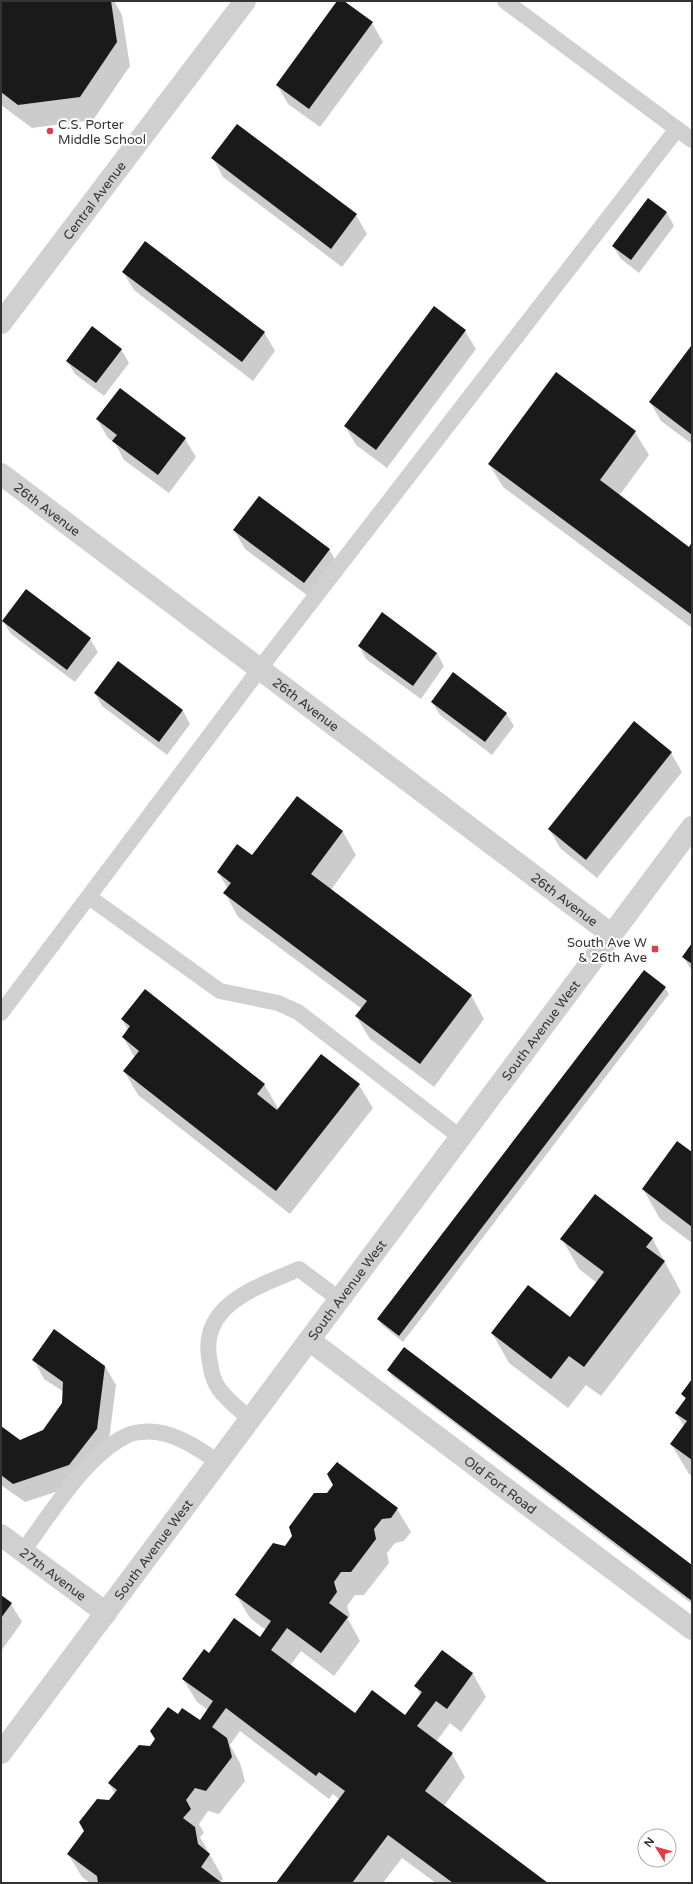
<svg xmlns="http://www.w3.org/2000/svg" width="693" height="1884" font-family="'Varela Round',sans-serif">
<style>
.shadow{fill:#0003}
.building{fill:#1a1a1a}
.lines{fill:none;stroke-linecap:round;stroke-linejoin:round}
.service{stroke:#d0d0d0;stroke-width:16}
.minor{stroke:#d0d0d0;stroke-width:22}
.tertiary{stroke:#d0d0d0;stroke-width:22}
.poi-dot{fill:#e63946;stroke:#fff;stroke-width:1.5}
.labels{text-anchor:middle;stroke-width:4;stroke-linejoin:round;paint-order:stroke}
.poi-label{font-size:13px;fill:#333;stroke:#fff;text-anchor:start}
.street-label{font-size:13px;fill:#333;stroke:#fff}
</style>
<rect width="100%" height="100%" fill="#fff"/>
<path class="shadow" d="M1,1H114L122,15L130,66L93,120L32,128L1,105Z
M339,1H342L372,23L383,42L320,127L288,104L277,85Z
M238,125L356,215L367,234L342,267L223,177L213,158Z
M648,199L667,213L674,226L639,273L621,259L613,246Z
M123,272L264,332L275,351L253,381L134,290Z
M465,331L476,349L387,468L356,445L345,426Z
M692,348V444L661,421L650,402Z
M121,349L129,363L104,396L75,374L67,361Z
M97,419L185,439L196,457L169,493L124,460L115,443L108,438Z
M635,432L649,455L619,496L689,548L692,544V628L503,487L489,464Z
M234,530L329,549L340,568L315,601L245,549Z
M3,621L90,639L98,652L75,682L11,634Z
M359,646L437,653L444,666L421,699L366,659Z
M95,693L183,711L190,724L167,755L102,706Z
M432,702L506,713L514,726L492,755L440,715Z
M634,723L671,753L682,772L597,878L560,848L549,829Z
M297,797L343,832L356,855L331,890L471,995L484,1019L434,1087L370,1039L356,1016L362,1009L238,917L225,893L228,889L218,872L253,856Z
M692,945V971L683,957Z
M665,988L669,994L403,1342L382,1325L378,1319Z
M122,1020L264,1084L279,1110L359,1085L373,1108L290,1214L138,1095L124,1071L135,1058L123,1037L128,1030Z
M692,1153V1243L660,1219L643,1189Z
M652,1238L681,1292L601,1396L586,1385L568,1408L509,1363L492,1333L570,1318L597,1283L579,1269L562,1239Z
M34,1360L105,1366L116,1385L108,1448L80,1484L25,1502L1,1485V1428L20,1441L44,1431L63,1403L64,1392L44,1379Z
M388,1370L692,1566V1604L392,1376Z
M692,1381V1476L689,1474L671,1444L684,1426L676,1413L686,1400L682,1394Z
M337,1464L397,1509L411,1532L404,1541L395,1543L387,1553L389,1563L364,1595H355L347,1606L350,1616L348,1619L360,1641L334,1676L301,1651L290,1666L355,1714L406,1716L421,1696L416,1686L442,1651L473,1674L486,1697L461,1732L450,1723L436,1742L452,1754L465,1777L444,1806L546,1883H436L402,1858L383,1883H277L340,1800L333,1794L329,1799L240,1731L230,1745L240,1763L245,1781L219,1814L208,1811L199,1824L204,1833L200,1837L223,1878L221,1883H90L82,1877L68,1854L115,1794L109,1783L150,1747L178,1716L200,1721L208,1710L197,1702L183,1679L209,1654L260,1638L266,1630L250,1618L236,1595L285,1547L327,1494L334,1485Z
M1,1596L11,1604L22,1622L1,1651Z"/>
<path class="building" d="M1,1H111L117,42L80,97L18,105L1,92Z
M337,1H344L373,22L309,109L276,85Z
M237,124L357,214L331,249L211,158Z
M648,198L667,212L631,260L612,246Z
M145,241L265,332L242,362L122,272Z
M434,306L466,330L376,450L344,426Z
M92,326L122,349L96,383L66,361Z
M691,346H692V435L649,402Z
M556,372L636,431L600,480L689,547L692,542V615L488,464Z
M120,388L186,438L158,475L112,441L117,435L96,419Z
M259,496L330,549L304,583L233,530Z
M26,589L91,638L67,670L2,621Z
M382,612L437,653L413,686L358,646Z
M118,661L183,710L159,742L94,693Z
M453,672L507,713L485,742L431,702Z
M634,721L672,752L586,860L548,829Z
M297,796L343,831L311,874L472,995L420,1064L355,1016L367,1001L223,893L231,883L217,872L237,844L252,855Z
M692,943V964L682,957Z
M644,970L666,987L399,1336L377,1319Z
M145,989L265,1084L257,1094L277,1110L321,1054L360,1084L276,1191L123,1071L139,1051L122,1037L130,1026L121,1019Z
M677,1141L692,1152V1227L642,1189Z
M595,1194L653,1238L646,1247L665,1261L584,1367L569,1356L551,1379L491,1333L528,1285L570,1317L604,1272L560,1239Z
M54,1329L105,1366L97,1429L69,1465L13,1484L1,1475V1426L20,1440L43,1430L62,1403L63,1382L32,1360Z
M404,1347L692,1565V1601L387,1370Z
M692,1379V1460L670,1444L687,1421L675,1413L686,1398L681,1394Z
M337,1462L398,1508L391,1518L382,1519L374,1529L376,1539L351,1572H341L334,1582L337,1592L329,1603L348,1617L321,1653L287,1628L271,1650L355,1713L372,1690L405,1715L422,1692L414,1686L442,1650L473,1673L447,1709L436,1701L417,1726L453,1753L425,1791L548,1883H453L388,1835L352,1883H276L345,1791L319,1772L316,1776L226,1708L212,1727L227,1738L232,1757L206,1791L195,1788L186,1800L191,1809L183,1818L195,1827L198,1844L210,1854L201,1867L222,1883H98L97,1876L67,1854L84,1831L79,1822L97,1799L109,1800L117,1790L108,1783L139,1745L150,1746L155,1739L150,1731L168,1707L178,1714L182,1708L200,1720L213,1701L182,1679L204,1649L209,1653L234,1618L260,1637L271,1621L235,1595L273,1543L285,1546L292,1536L289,1527L314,1493H327L333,1485L327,1474Z
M1,1595L12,1603L1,1618Z"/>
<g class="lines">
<path class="service" d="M505,1L692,140
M89,897L220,991L278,1003L298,1012L460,1137
M1,1013L274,650L677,129
M250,1419C240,1410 227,1400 219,1389C212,1379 211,1369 209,1357C201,1303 260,1286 299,1269L339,1299
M23,1551C50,1515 85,1456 126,1436C132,1432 148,1431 156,1432C179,1435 199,1449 218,1462"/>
<g class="minor">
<path id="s1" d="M1,323L245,1"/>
<path id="s2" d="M1,474L611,934"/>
<path id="s3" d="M309,1340L692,1629"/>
<path id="s4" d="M1,1535L106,1613"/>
</g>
<path class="tertiary" id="s5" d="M1,1753L692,827"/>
</g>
<g class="poi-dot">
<circle cx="50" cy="131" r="4"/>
<rect x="651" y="945" width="8" height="8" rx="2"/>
</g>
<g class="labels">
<g class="poi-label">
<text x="58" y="129">C.S. Porter<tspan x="58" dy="15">Middle School</tspan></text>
<text x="647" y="947" text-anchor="end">South Ave W<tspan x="647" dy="15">&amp; 26th Ave</tspan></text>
</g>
<g class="street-label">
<text dy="5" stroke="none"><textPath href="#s1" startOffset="154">Central Avenue</textPath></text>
<text dy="5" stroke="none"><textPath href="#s2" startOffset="58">26th Avenue</textPath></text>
<text dy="5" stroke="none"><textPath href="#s2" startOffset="382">26th Avenue</textPath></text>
<text dy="5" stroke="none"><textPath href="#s2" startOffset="706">26th Avenue</textPath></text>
<text dy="5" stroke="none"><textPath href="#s5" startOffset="902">South Avenue West</textPath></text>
<text dy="5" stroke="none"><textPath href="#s5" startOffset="578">South Avenue West</textPath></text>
<text dy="5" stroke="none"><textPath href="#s3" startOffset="240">Old Fort Road</textPath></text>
<text dy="5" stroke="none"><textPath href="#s5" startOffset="254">South Avenue West</textPath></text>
<text dy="5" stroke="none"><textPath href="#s4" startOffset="65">27th Avenue</textPath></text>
</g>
</g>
<rect width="693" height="1884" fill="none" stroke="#333333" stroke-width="4"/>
<g transform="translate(657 1848) rotate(307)"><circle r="19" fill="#ffffff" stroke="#adadad"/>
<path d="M0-3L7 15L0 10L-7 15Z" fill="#e63946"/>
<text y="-6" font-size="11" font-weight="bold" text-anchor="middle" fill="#333333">N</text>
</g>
</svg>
